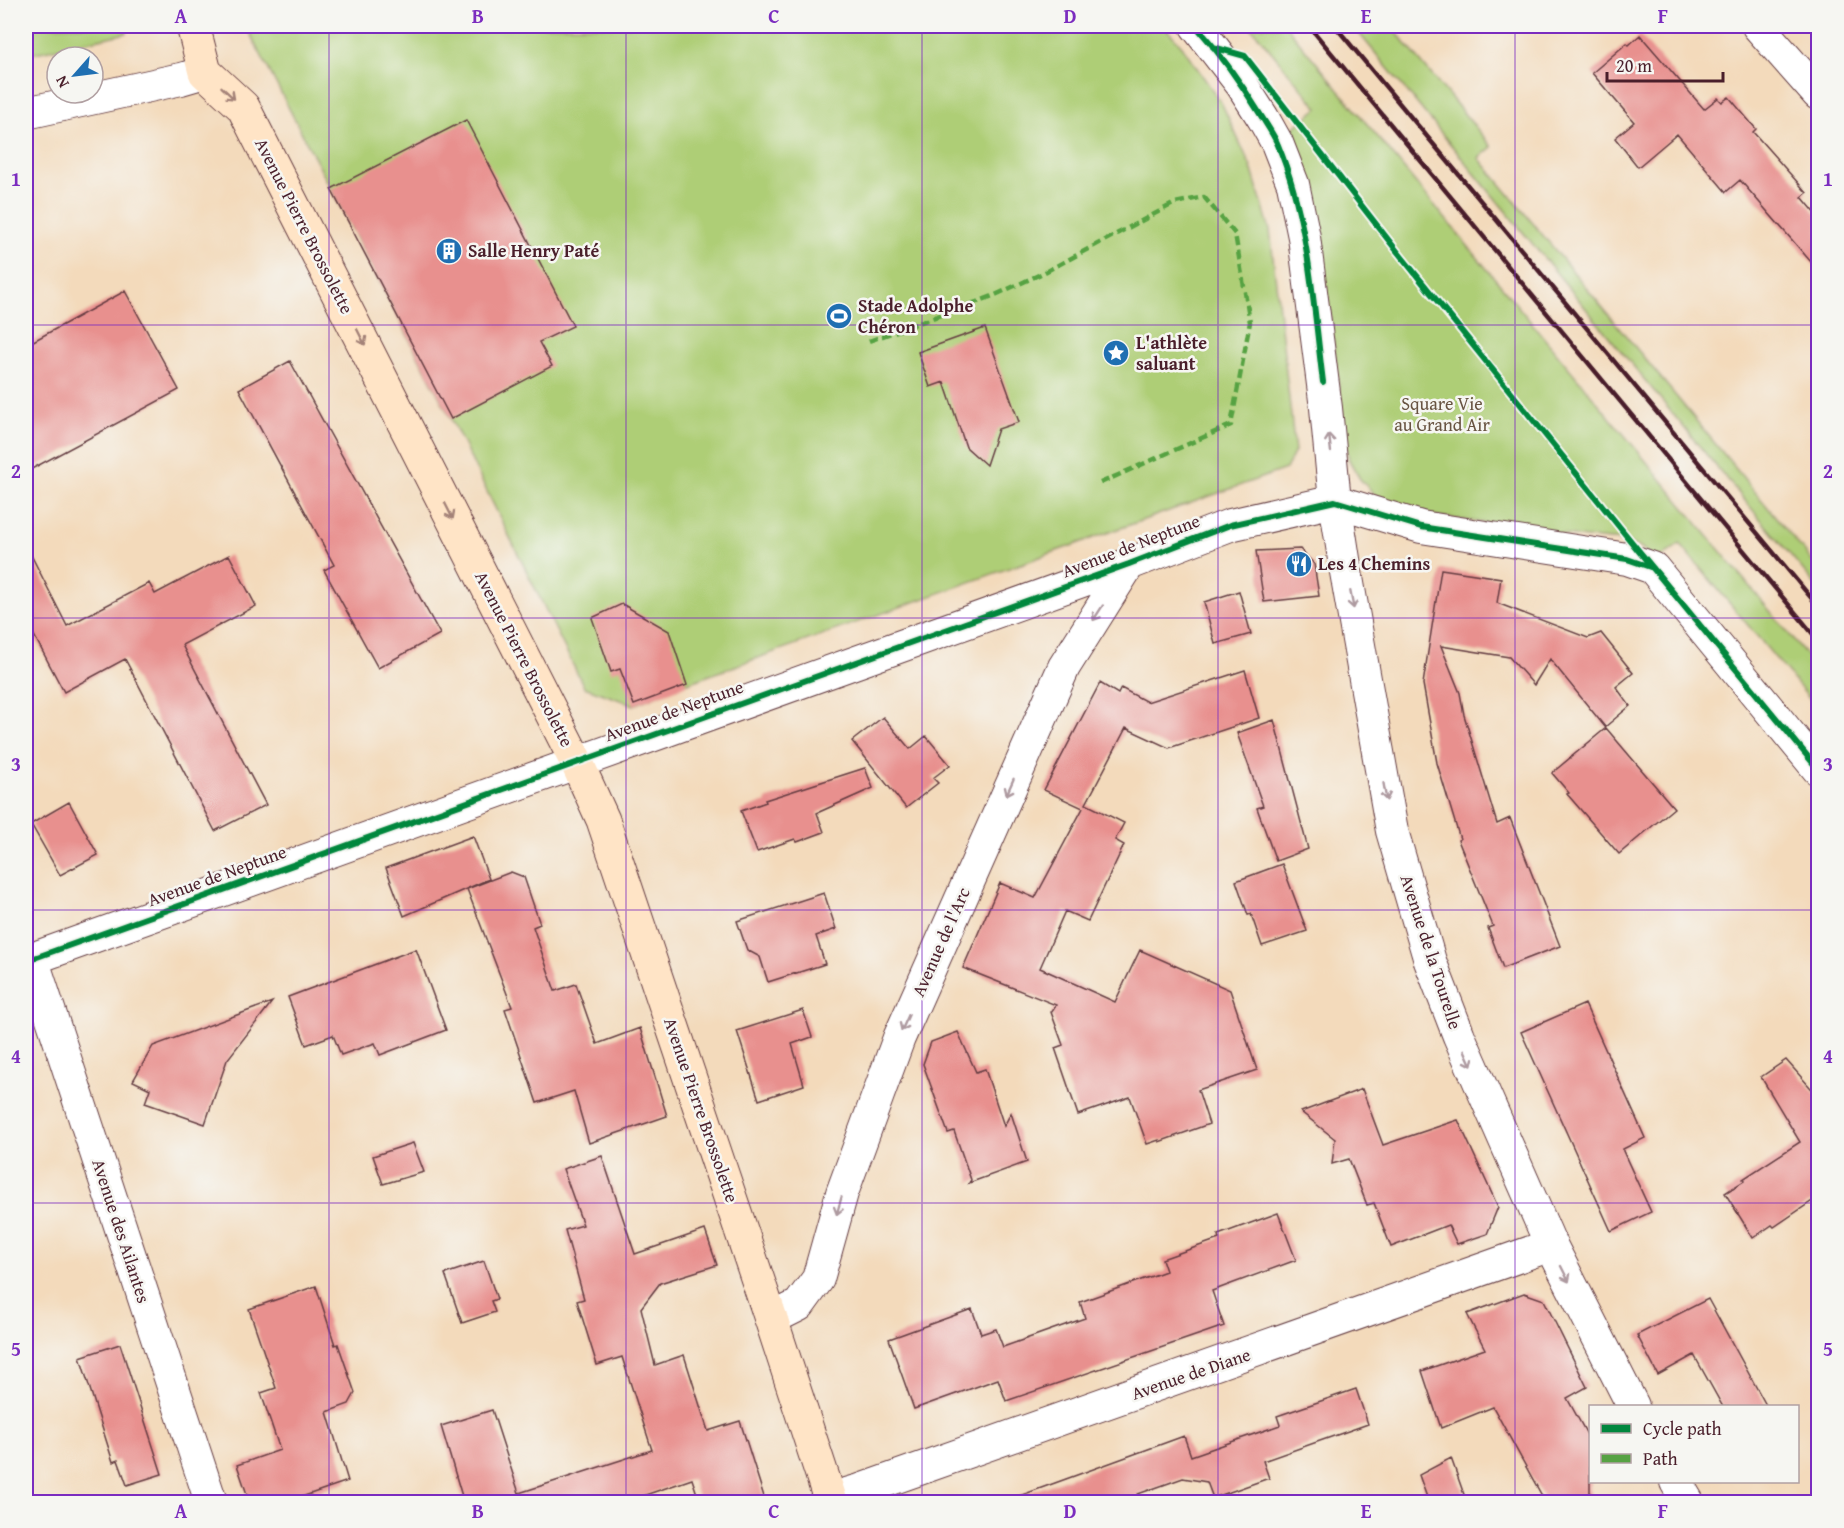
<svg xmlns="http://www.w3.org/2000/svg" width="1844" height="1528" font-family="'Gentium Book Plus',serif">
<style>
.green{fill:#aece76;stroke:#7c7650;stroke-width:1.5}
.building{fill:#e8908e}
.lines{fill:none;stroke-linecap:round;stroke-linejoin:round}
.street-casing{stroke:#633b41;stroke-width:34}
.secondary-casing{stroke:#633b41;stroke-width:35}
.street{stroke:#fff;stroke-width:32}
.secondary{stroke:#ffe4c6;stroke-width:33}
.rail{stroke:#4a1f2b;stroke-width:4.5}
.quiet{stroke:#56a243;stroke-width:4.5;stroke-dasharray:9 4.5;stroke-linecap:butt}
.cycleway-casing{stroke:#f6f6f2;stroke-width:10}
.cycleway{stroke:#00873e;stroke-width:6}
.oneway{stroke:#a48278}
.oneway2{stroke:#ae9aa0}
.grid{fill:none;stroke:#7b2cbf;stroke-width:1.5;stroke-opacity:0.55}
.labels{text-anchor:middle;stroke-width:5;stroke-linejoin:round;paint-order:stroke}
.street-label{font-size:18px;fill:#4a1f2b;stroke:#f6f6f2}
.poi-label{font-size:18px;font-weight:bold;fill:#4a1f2b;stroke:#f6f6f2;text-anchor:start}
.park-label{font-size:18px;fill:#685442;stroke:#f6f6f2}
.neatline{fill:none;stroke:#7b2cbf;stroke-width:2}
.grid-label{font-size:20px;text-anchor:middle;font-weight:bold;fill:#7b2cbf}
</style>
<rect width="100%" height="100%" fill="#f6f6f2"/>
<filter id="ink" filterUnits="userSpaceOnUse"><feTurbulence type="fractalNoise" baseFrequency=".0167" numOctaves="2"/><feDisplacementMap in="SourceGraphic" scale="12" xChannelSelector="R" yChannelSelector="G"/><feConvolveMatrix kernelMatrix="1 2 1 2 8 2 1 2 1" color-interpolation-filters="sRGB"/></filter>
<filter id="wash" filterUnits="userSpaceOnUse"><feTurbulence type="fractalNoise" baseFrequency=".008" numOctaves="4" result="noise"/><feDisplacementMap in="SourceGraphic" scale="24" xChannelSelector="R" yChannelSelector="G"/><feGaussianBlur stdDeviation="1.35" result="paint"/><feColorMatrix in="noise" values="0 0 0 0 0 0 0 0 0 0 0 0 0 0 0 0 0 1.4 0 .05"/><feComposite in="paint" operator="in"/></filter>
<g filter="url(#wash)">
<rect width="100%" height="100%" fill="#f3dabb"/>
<path class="green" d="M26,26H123L127,33L26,55Z
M246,26H1164L1182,46L1222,104L1251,167L1270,230L1295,451L1286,469L682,685L634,705L584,687L451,419Z
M1250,26H1286L1818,669V709L1680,544L1658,560L1643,549L1624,541L1586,538L1422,514L1389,504L1374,494L1360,479L1349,460L1345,441L1336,361L1320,236L1312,187L1291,130L1318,108Z
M1353,26H1391L1492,147L1479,158L1818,568V588L1700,447Z"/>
<g id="blocks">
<path class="building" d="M1640,35L1704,109L1718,98L1722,102L1729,97L1756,129L1753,132L1807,193L1802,197L1818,216V270L1740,180L1726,192L1677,134L1638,167L1615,138L1634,122L1592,73L1627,43L1629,45Z
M466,120L573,326L539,342L552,366L451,419L331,189Z
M125,291L179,390L26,472V345Z
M985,328L1019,422L998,429L986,465L966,447L944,382L930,387L918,352Z
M290,361L440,634L378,668L324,570L334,565L239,389Z
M26,545L67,626L149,583L155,594L229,555L256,606L182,645L266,805L215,831L125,659L64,692L26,620Z
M1300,549L1314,564L1319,596L1264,602L1256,551Z
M1441,569L1501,578L1497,603L1588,638L1601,633L1633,673L1616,687L1630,706L1605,727L1550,659L1534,685L1509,657L1441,646L1460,693L1464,715L1497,824L1510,818L1560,946L1503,968L1488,928L1493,926L1458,840L1460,839L1437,763L1423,684Z
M1239,591L1251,634L1215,644L1204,602Z
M622,604L669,631L687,685L634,705L620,669L611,672L592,618Z
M1245,670L1259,718L1169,748L1126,728L1086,804L1124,823L1115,840L1124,845L1088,921L1065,911L1040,968L1115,1002L1140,950L1230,990L1257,1070L1198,1090L1209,1124L1159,1142V1140L1147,1144L1130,1097L1078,1115L1055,1048L1063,1045L1051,1012L1056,1005L963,968L1000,883L1035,898L1083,808L1044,790L1100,683L1118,694L1121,688L1147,702Z
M883,717L910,749L926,736L950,765L933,778L938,783L906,808L852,741Z
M1274,720L1308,849L1276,861L1257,808L1263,806L1237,733Z
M1606,728L1674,808L1619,854L1567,794L1569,793L1552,773Z
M865,768L873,788L817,813L824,832L797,842L795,839L757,852L741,811L766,802L765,800Z
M69,802L98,855L60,875L31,824Z
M473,836L489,879L404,916L386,868Z
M1282,864L1307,931L1262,946L1251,914L1248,915L1236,881Z
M511,872L524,877L540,924L533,927L555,991L576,984L597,1044L640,1028L667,1116L589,1143L574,1091L537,1103L505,1009L512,1007L467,889Z
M824,893L836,929L816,936L825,964L768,982L760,957L747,950L737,921Z
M416,949L446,1030L380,1055L375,1043L341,1055L333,1035L306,1045L288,997Z
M272,1002L227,1060L205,1124L145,1103L150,1089L133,1081L153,1046Z
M1585,1004L1645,1138L1623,1149V1151L1651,1212L1611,1231L1521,1032Z
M803,1010L812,1037L792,1044L804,1085L759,1100L737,1031Z
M958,1032L976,1072L985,1069L1004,1126L1011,1113L1027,1162L969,1183L971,1180L954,1131L948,1133L923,1064L931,1042Z
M1786,1060L1818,1096V1197L1774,1227L1772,1225L1753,1238L1725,1193L1744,1181L1743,1179L1800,1142L1761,1077Z
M1362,1089L1383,1145L1458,1120L1498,1207L1487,1234L1457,1244L1448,1225L1391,1247L1374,1203L1367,1205L1349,1159L1332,1164L1335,1139L1301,1112Z
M413,1143L424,1172L383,1184L373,1156Z
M602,1156L635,1254L705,1230L717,1265L660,1283L641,1308L655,1365L684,1355L708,1431L740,1421L766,1503H700L692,1479L622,1503H464L441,1426L492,1410L519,1493L652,1450L622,1357L597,1365L577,1301L584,1299L565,1230L583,1225L563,1169Z
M1278,1213L1296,1260L1212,1291L1224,1326L1006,1401L998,1379L914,1409L889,1339L972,1309L981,1334L996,1329L1003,1347L1085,1318L1080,1302L1166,1271L1162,1259L1219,1239L1218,1235Z
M484,1261L497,1299L491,1301L495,1312L462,1323L445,1274Z
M316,1286L335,1345L338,1344L355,1393L349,1404L327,1412L348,1481L284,1503H250L237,1465L280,1450L261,1393L276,1388L249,1309Z
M1524,1293L1544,1300L1587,1387L1567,1398L1590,1440V1503H1546L1493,1407L1441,1428L1422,1371L1485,1349L1467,1314Z
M1708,1299L1767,1407H1723L1694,1355L1658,1375L1637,1335Z
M120,1344L162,1474L127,1485L118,1460L113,1462L80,1357Z
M1356,1389L1368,1424L1263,1461L1269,1478L1213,1498L1207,1482L1183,1478L1138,1494L1141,1503H1012L1011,1499L1184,1436L1191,1456L1280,1425L1277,1416Z
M1451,1458L1467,1503H1429L1419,1475Z"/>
</g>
</g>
<g filter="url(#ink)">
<use href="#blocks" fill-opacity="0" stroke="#633b41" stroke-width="1.5"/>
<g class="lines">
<defs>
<path id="street" d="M1196,26L1242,85L1263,118L1277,143L1293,184L1304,237L1326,408L1335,501L1346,572L1392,831L1430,961L1459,1036L1551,1245L1633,1406
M1758,26L1818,94
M26,113L181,79L205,72
M32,958L211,1502
M26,961L1129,564L1230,525L1335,501L1421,527L1627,559L1653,568L1818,769
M771,1319L799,1305L818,1279L842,1193L899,1038L1064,667L1129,564
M1676,1482L1688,1502
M829,1499L860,1490L1551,1245"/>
<path id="secondary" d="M193,26L205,72L243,107L577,763L603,820L771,1319L831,1502"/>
</defs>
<use href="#street" class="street-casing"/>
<use href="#secondary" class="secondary-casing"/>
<use href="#street" class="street"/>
<use href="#secondary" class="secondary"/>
<path class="rail" d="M1309,26L1818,640
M1335,26L1818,606"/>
<path class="quiet" d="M869,341L993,296L1043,273L1175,203L1204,197L1235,234L1250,322L1231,425L1098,484"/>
<defs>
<path id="cycleway" d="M1196,26C1220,53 1241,83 1260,114C1266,124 1274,135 1278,145C1309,220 1313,303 1323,382
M1213,47L1245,56L1397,251L1638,550L1818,769
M26,961L1129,564L1230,525L1335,501L1421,527L1627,559L1653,568"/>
</defs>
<use href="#cycleway" class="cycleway-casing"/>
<use href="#cycleway" class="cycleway"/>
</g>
<defs><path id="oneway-shaft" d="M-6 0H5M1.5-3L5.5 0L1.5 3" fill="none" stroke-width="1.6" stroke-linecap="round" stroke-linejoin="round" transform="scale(1.5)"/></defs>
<g class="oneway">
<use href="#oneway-shaft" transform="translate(228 93) rotate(43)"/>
<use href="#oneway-shaft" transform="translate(361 337) rotate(63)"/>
<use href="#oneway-shaft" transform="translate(449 511) rotate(63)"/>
</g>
<g class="oneway2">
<use href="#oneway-shaft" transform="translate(1330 443) rotate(-96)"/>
<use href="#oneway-shaft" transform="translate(1352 600) rotate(79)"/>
<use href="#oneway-shaft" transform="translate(1098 613) rotate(123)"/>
<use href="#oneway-shaft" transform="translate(1010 787) rotate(114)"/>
<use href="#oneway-shaft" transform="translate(1385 792) rotate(80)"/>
<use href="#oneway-shaft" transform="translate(905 1023) rotate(114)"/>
<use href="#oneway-shaft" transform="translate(1468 1058) rotate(66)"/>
<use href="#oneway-shaft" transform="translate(839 1206) rotate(106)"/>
<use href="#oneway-shaft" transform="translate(1565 1274) rotate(63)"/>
</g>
</g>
<path class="grid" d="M329,26V1502M626,26V1502M922,26V1502M1218,26V1502M1515,26V1502M26,325H1818M26,618H1818M26,910H1818M26,1203H1818"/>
<defs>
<symbol id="building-disc" viewBox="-11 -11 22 22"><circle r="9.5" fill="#1f6fb2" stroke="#f6f6f2"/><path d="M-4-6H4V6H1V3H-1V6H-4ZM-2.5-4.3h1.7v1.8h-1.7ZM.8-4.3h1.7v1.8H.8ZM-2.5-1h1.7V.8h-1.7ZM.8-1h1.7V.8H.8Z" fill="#fff"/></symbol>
<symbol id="stadium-disc" viewBox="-11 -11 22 22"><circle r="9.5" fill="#1f6fb2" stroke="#f6f6f2"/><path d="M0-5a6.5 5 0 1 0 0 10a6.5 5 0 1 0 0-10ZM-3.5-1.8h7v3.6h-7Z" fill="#fff"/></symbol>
<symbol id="sight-disc" viewBox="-11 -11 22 22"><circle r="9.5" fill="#1f6fb2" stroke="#f6f6f2"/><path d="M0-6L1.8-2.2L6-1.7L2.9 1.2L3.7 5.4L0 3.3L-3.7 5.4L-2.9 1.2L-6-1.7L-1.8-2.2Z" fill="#fff"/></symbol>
<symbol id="restaurant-disc" viewBox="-11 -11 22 22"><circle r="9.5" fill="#1f6fb2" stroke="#f6f6f2"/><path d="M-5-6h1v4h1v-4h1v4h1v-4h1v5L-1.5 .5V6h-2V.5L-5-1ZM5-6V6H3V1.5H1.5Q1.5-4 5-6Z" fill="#fff"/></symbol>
</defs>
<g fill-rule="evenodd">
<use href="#building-disc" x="434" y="236" width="30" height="30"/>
<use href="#stadium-disc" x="824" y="301" width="30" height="30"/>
<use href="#sight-disc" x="1101" y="338" width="30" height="30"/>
<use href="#restaurant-disc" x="1284" y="549" width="30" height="30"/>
</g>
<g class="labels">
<g class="street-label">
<text transform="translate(304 226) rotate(63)" y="6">Avenue Pierre Brossolette</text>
<text transform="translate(1131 546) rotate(-21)" y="6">Avenue de Neptune</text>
<text transform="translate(524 659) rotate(63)" y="6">Avenue Pierre Brossolette</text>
<text transform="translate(674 711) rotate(-20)" y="6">Avenue de Neptune</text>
<text transform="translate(217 876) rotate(-20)" y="6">Avenue de Neptune</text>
<text transform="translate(941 942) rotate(-66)" y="6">Avenue de l'Arc</text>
<text transform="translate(1431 952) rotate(72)" y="6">Avenue de la Tourelle</text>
<text transform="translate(701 1110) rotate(71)" y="6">Avenue Pierre Brossolette</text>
<text transform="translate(121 1231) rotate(72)" y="6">Avenue des Ailantes</text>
<text transform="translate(1191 1374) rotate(-19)" y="6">Avenue de Diane</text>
</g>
<g class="poi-label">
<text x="468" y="257">Salle Henry Paté</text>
<text x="858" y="312">Stade Adolphe<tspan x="858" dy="21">Chéron</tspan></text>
<text x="1136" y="349">L'athlète<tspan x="1136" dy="21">saluant</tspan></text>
<text x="1318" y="570">Les 4 Chemins</text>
</g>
<g class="park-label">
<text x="1442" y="410">Square Vie<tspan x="1442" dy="21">au Grand Air</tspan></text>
</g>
</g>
<rect width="1844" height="1528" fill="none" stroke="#f6f6f2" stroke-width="66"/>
<rect x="1589" y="1405" width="210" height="78" fill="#f6f6f2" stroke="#b1a0a2" stroke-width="1.5"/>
<rect x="1601" y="1424" width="30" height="9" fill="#00873e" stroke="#b1a0a2" stroke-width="1.5"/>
<text x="1643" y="1435" font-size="18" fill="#4a1f2b">Cycle path</text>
<rect x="1601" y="1454" width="30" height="9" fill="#56a243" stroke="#b1a0a2" stroke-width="1.5"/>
<text x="1643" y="1465" font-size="18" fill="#4a1f2b">Path</text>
<g transform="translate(75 75) rotate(242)"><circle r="28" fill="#f6f6f2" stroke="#b1a0a2" stroke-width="1.5"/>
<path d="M0-4.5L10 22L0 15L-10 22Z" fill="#1f6fb2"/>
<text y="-9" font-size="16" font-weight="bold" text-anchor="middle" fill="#4a1f2b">N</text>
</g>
<path d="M1607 72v9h116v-9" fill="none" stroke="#4a1f2b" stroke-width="3"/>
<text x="1616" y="72" font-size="18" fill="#4a1f2b" stroke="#f6f6f2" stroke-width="4.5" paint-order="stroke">20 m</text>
<rect x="33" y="33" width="1778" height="1462" class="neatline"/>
<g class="grid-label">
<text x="181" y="23">A</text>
<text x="478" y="23">B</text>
<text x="774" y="23">C</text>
<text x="1070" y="23">D</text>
<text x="1366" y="23">E</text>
<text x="1663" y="23">F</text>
<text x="16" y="186">1</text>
<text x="1828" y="186">1</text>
<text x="16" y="478">2</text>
<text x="1828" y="478">2</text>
<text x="16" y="771">3</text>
<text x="1828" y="771">3</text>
<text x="16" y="1063">4</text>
<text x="1828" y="1063">4</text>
<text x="16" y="1356">5</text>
<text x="1828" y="1356">5</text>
<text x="181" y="1518">A</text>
<text x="478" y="1518">B</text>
<text x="774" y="1518">C</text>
<text x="1070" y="1518">D</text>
<text x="1366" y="1518">E</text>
<text x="1663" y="1518">F</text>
</g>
</svg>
